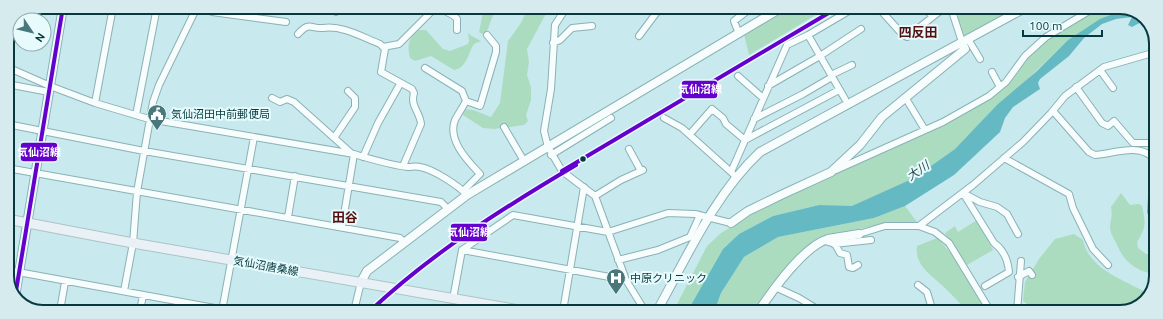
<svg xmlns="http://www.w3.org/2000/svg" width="1163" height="319" font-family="Ubuntu,'Noto Sans JP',sans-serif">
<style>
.green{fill:#acdcbf}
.water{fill:#65b9c3}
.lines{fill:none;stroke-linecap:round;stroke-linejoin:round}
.street-casing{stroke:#8bb1b6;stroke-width:8}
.secondary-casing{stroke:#8bb1b6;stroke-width:10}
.primary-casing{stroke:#acc4c7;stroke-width:11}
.street{stroke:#f7fcfc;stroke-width:6}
.secondary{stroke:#f7fcfc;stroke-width:8}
.primary{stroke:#e9f0f6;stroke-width:9}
.bus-1-casing{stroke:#e7fbfd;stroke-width:7}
.bus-1{stroke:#60c;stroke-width:4}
.bus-dot{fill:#05393e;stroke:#e7fbfd;stroke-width:1.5}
.labels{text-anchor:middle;stroke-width:4;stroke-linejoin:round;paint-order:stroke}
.poi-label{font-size:11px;fill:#05393e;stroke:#e7fbfd;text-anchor:start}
.street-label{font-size:11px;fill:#05393e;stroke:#e7fbfd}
.water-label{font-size:12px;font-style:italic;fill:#2d4d51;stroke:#e7fbfd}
.quarter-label{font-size:13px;font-weight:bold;fill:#511;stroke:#e7fbfd}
.rim{fill:none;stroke:#05393e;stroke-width:2}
.line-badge{stroke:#e7fbfd;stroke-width:1.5}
.badge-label{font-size:11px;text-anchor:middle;font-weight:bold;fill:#fff}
</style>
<rect width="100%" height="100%" fill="#c8e9ee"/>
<path class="green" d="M484,7H495V10L487,31L482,34L479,32Z
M528,8H549L527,49L529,62L527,75L531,87V100L526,115L528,121L524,125L494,129L483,128L463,115L464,109L473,110L491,117L500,103L508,41L521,23Z
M787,8H827L749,55L744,34Z
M988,8H1023L968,42L963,34L957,16Z
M1094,8H1129L1118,11L1068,40L955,149L914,178L852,207L819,205L773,216L739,234L723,249L687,312H673L707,246L721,233L776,200L943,122L1006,82L1027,54L1046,37Z
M419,30H426L443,49L450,51L468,44L469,41L468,32L470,35L481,41L474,44C468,53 467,68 454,70L431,56L415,61L410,58C407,45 408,39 419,30Z
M1121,193L1130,205L1139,204L1142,206C1146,223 1146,228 1137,242L1138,248L1146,254H1155V274C1136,271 1125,263 1117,245C1115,240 1111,235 1110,228C1110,220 1113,217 1111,207Z
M905,206L917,222H892L831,235L801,255L776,279L753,312H714L721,293L744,257L778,237L874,218Z
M977,220L993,250L967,265L945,233L955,226L958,232Z
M1074,234L1083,240C1089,270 1125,280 1149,294L1142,304L1120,312H1038L1023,301L1025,282L1039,259L1055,239Z
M937,238L966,269L988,312H965V309C959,302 952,295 945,288C933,276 914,266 917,246Z"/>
<path class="water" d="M1129,8L1147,19L1132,27L1128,25L1132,17L1116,19L1102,24L1084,38L1069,56L1040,79L1038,83L1040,89L1013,107L1005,118L1000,132L954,175L905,206L874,218L778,237L744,257L721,293L714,312H687L723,249L739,234L773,216L819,205L852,206L914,178L955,149L998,104L1037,71L1068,40L1100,19Z"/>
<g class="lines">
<defs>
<path id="street" d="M202,7L212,12L286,22
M331,7L336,12
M439,7C445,13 453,13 457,19V30
M566,8L555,25L551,89L544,131L548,147L562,171L595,196L626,280L645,311
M888,8L883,13L902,34L907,37L944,8
M925,8L932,16
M951,8L962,42
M298,34C310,21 310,29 323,28C342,25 362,37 380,44L385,49L381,72L412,89L414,93C410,106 420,112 421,124L403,166
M739,34L734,21L751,8
M808,35L845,99
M639,36L660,8
M968,39L980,59
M553,43L560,40L572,28L592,26
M383,47L399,44L436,7
M7,67L50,86L95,103L149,119L354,154C371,159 390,165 408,167C412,167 416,166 420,167C433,169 459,186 467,195
M425,68L462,91L466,101
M1100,70L1113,88
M992,72L1000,87
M831,75L852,65
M738,76L763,98
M7,84L49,92
M768,86L820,56L861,29
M1076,87L1102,123L1108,126L1114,121L1133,143H1155
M905,97L925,130
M272,98L280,102L287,99L294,102L351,153
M95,103L113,7
M1053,111L1089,152L1095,155C1112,154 1138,143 1152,157V197
M136,115L157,7
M664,118L682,128L731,172
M754,119L803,94L832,77
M7,124L144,151L441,202L448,209
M504,127L524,161
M690,134L712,109L723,118L726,124L745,140L839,90
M334,138L355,107V98L348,91
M629,149L641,171
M551,155L611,118
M363,157L378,123L400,84
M1004,158L1069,194L1073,208L1093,249L1108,265
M7,168L400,238L404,242
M836,170L943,122L989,96L1006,82L1025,56L1046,37L1094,8
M736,177L731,172L787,45L808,35L854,8
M463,191L480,174C468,161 447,140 455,120C458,114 463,107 466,101L480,106L481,103L496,52V46L487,35
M963,193L994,243C1004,250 1008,261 1009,272L985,286
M965,194L980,202L997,207L1007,214L1018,234
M595,196L621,180L643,170
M1155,214L1151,212L1152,197L1155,195
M288,217L295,176
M919,226L935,232L949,243L991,312
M342,227L354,154
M859,234L885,226H919L973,185L1023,142L1051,113L1065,96L1104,67L1156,52
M825,241L835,244L840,253L847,255L849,267L853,268L858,265
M834,244L871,240
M462,250L513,215L608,232L668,213L695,214L731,223
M618,260L658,250L690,237L700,215
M7,270L231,311
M1018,277L1029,271L1032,275
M918,285L927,292L933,312
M775,287L799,298L822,312
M124,291L133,243L137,192L153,102L159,85L197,7
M453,299L462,250L626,280
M60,311L65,282
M140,311L143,295
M222,311L254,137
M354,311L361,282
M470,311L471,302
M563,311L584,187
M901,312L903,309L914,308L932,312
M1017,312L1021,261"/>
<path id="secondary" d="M731,223L748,211L781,195L831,172L860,145L882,117L965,49L962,42
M361,282L367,271L467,195L781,8
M15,297L63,7
M657,311C687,257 714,195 760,152L1025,8
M758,312C772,291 804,246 828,239C838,237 849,236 859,234"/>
<path id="primary" d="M7,219L133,243L525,311"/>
</defs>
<use href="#street" class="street-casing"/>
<use href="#secondary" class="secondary-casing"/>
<use href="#primary" class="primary-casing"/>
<use href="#street" class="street"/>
<use href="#secondary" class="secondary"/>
<use href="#primary" class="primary"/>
<defs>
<path id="bus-1" d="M562,171L837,8
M15,297L63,7
M370,311C432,253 503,208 576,165"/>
</defs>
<use href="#bus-1" class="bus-1-casing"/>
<use href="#bus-1" class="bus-1"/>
</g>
<defs>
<symbol id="civic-pin" viewBox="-11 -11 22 30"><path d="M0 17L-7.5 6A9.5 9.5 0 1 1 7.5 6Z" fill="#49777c" stroke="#e7fbfd"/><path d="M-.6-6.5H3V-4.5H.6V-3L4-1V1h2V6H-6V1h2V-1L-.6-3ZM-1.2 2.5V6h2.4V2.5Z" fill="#fff"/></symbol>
<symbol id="hospital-pin" viewBox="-11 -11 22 30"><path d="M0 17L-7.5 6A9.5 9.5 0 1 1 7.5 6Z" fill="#49777c" stroke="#e7fbfd"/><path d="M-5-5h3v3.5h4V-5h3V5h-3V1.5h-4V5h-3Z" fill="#fff"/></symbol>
</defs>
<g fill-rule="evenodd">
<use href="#civic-pin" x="146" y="103" width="22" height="30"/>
<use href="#hospital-pin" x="605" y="267" width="22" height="30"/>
</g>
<circle class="bus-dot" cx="583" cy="159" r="3.5"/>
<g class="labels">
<g class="poi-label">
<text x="171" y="118">気仙沼田中前郵便局</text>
<text x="630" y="282">中原クリニック</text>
</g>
<g class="street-label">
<text transform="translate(266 266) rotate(10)" y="4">気仙沼唐桑線</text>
</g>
<g class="water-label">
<text transform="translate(918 171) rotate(-34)" y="4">大川</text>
</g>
<g class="quarter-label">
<text x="918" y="37">四反田</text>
<text x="345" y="222">田谷</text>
</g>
</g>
<path d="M0 0H1163V319H0ZM43 14H1120A29 29 0 0 1 1149 43V276A29 29 0 0 1 1120 305H43A29 29 0 0 1 14 276V43A29 29 0 0 1 43 14Z" fill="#d5ebee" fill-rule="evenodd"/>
<path class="rim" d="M43 14H1120A29 29 0 0 1 1149 43V276A29 29 0 0 1 1120 305H43A29 29 0 0 1 14 276V43A29 29 0 0 1 43 14Z"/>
<g class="line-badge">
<rect x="681" y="80" width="37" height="19" rx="4" fill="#60c"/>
<rect x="20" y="142" width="38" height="20" rx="4" fill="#60c"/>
<rect x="450" y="223" width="38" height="19" rx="4" fill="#60c"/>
</g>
<g class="badge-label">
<text x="700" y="93">気仙沼線</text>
<text x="39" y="156">気仙沼線</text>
<text x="469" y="236">気仙沼線</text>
</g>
<g transform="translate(32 32) rotate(125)"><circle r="19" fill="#e7fbfd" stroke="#8dadb1"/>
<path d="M0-3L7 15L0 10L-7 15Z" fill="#49777c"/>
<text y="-6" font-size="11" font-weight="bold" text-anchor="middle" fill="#05393e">N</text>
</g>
<path d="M1023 30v6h79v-6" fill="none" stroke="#05393e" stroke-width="2"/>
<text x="1029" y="30" font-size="12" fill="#05393e" stroke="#e7fbfd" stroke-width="3" paint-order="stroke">100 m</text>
</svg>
